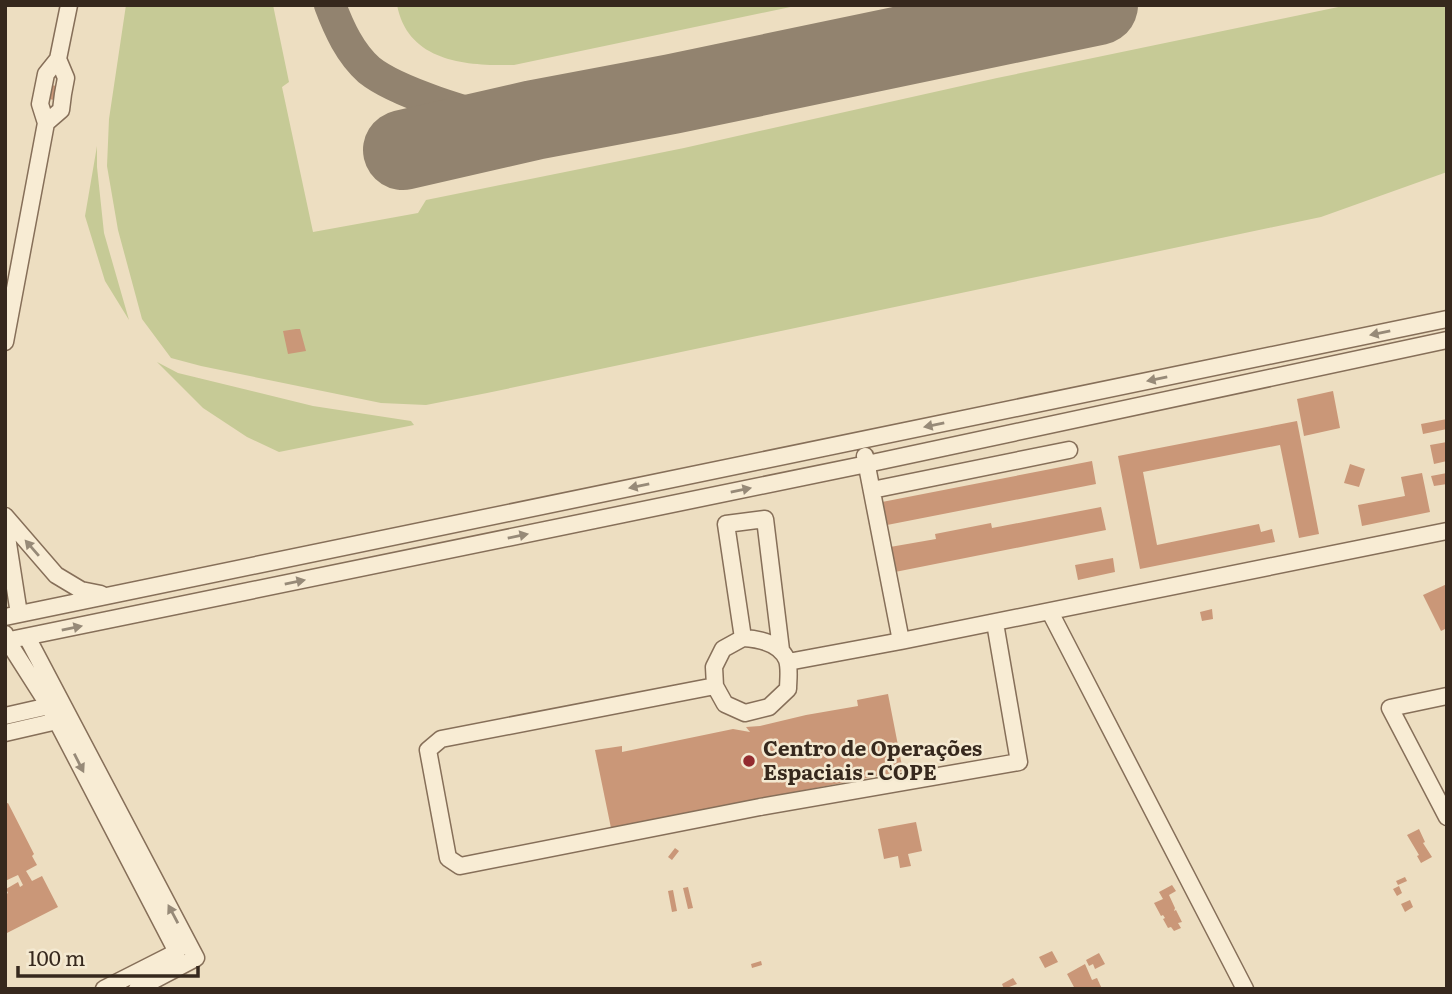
<svg xmlns="http://www.w3.org/2000/svg" width="1452" height="994" font-family="Literata,serif">
<style>
.green{fill:#c6ca96}
.lines{fill:none;stroke-linecap:round;stroke-linejoin:round}
.taxiway{stroke:#92836f;stroke-width:32}
.runway{stroke:#92836f;stroke-width:80}
.building{fill:#ca9778}
.minor-casing{stroke:#866f59;stroke-width:19}
.minor{stroke:#f8ecd4;stroke-width:16}
.oneway{fill:#978a78}
.poi-dot{fill:#932b2f;stroke:#f4e9d1;stroke-width:2.5}
.labels{text-anchor:middle;stroke-width:5;stroke-linejoin:round;paint-order:stroke}
.poi-label{font-size:21px;font-weight:bold;fill:#36281d;stroke:#f4e9d1;text-anchor:start}
</style>
<rect width="100%" height="100%" fill="#eddec1"/>
<path class="green" d="M126,5H273L289,82L282,87L313,232L418,213L426,200L684,148L997,78L1348,5H1447V172L1321,217L487,393L426,405L381,403L201,366L171,358L142,319L118,230L107,166L109,119Z
M397,5H800L514,65C466,66 408,62 397,5Z
M97,146V167L104,233L129,320L105,281L85,216Z
M157,362L178,373L313,406L411,421L414,425L279,452L247,437L203,408Z"/>
<g class="lines">
<path class="taxiway" d="M330,5C339,29 350,53 369,70C395,91 474,117 507,120C516,121 525,121 534,120"/>
<path class="runway" d="M403,150L534,120L672,94L1098,5"/>
</g>
<path class="building" d="M51,85L62,87L59,101L49,99Z
M296,329H300L306,351L288,354L283,331Z
M1333,391L1340,428L1304,436L1297,399Z
M1447,419V429L1423,434L1421,424Z
M1297,421L1319,534L1299,538L1280,445L1143,472L1157,545L1259,524L1261,532L1272,529L1275,542L1140,569L1118,456Z
M1447,442V461L1434,464L1430,445Z
M1092,461L1096,484L887,525L882,502Z
M1350,464L1365,469L1359,487L1344,483Z
M1422,473L1430,512L1362,526L1358,505L1405,496L1401,477Z
M1447,473V484L1434,486L1431,476Z
M1101,507L1106,530L895,572L890,547L936,539L935,534L991,523L992,528Z
M1113,558L1115,572L1078,580L1075,565Z
M1447,584V628L1441,631L1423,595Z
M1212,609L1213,619L1202,621L1200,612Z
M888,694L903,771L611,828L595,750L622,746V752L733,729L750,732L746,727L760,726L806,715L858,706L857,700Z
M8,803L34,854L32,856L37,865L26,871L32,881L42,876L58,907L5,934V895L8,893L6,889L18,882L20,887L23,885L18,875L5,881V804Z
M916,822L922,851L908,854L911,866L900,868L898,856L884,859L878,829Z
M1419,829L1425,842L1423,843L1432,857L1421,863L1417,856L1419,855L1407,835Z
M675,848L679,851L672,860L668,857Z
M1405,877L1407,881L1398,885L1396,881Z
M1172,885L1176,891L1169,895L1175,908L1174,911L1176,910L1182,922L1178,923L1181,928L1174,931L1171,927L1168,928L1163,919L1165,918L1163,915L1161,916L1154,903L1163,899L1159,892Z
M1399,886L1402,893L1397,896L1393,889Z
M688,887L693,908L688,909L683,888Z
M673,890L677,911L672,912L668,891Z
M1410,900L1413,907L1405,912L1401,904Z
M1052,951L1058,962L1045,968L1039,957Z
M1099,953L1105,964L1095,969L1093,964L1089,966L1086,960Z
M761,961L762,965L752,968L751,964Z
M1085,964L1092,980L1097,978L1102,989H1075L1067,974Z
M1013,978L1017,984L1004,989L1002,984Z"/>
<g class="lines">
<defs>
<path id="minor" d="M46,123L61,110L63,94L66,78L58,59
M5,342L46,123L40,104L46,74L58,59L69,5
M865,456L901,641L1447,531
M872,490L1069,450
M5,516L56,575L81,590L101,594
M5,524L19,614
M1050,612L1245,989
M5,617L1447,319
M5,634L7,640L49,706L177,952L104,989
M27,637L196,958L137,989
M743,638L726,524L765,519L781,650
M743,638C760,639 780,643 787,660C790,669 788,681 788,689L769,707L745,713L725,704L715,686L714,667L723,649Z
M5,641L867,464L1447,340
M788,662L901,641
M715,686L441,739L428,750L448,858L460,866L760,807L1019,762L995,623
M1447,696L1390,708L1447,817
M5,716L49,706
M5,733L57,721"/>
</defs>
<use href="#minor" class="minor-casing"/>
<use href="#minor" class="minor"/>
</g>
<defs><path id="oneway-solid" d="M-6-.8H1V-3.2L6.5 0L1 3.2V.8H-6Z" transform="scale(1.75)"/></defs>
<g class="oneway">
<use href="#oneway-solid" transform="translate(1380 333) rotate(168)"/>
<use href="#oneway-solid" transform="translate(1157 379) rotate(168)"/>
<use href="#oneway-solid" transform="translate(934 425) rotate(168)"/>
<use href="#oneway-solid" transform="translate(639 486) rotate(168)"/>
<use href="#oneway-solid" transform="translate(741 490) rotate(-12)"/>
<use href="#oneway-solid" transform="translate(518 536) rotate(-12)"/>
<use href="#oneway-solid" transform="translate(32 548) rotate(-131)"/>
<use href="#oneway-solid" transform="translate(295 582) rotate(-12)"/>
<use href="#oneway-solid" transform="translate(72 628) rotate(-12)"/>
<use href="#oneway-solid" transform="translate(79 763) rotate(63)"/>
<use href="#oneway-solid" transform="translate(173 914) rotate(-118)"/>
</g>
<circle class="poi-dot" cx="749" cy="761" r="7"/>
<g class="labels">
<g class="poi-label">
<text x="763" y="756">Centro de Operações<tspan x="763" dy="24">Espaciais - COPE</tspan></text>
</g>
</g>
<rect width="1452" height="994" fill="none" stroke="#36281d" stroke-width="14"/>
<path d="M18 966v10h180v-10" fill="none" stroke="#36281d" stroke-width="3.5"/>
<text x="28" y="966" font-size="21" fill="#36281d" stroke="#f4e9d1" stroke-width="5" paint-order="stroke">100 m</text>
</svg>
